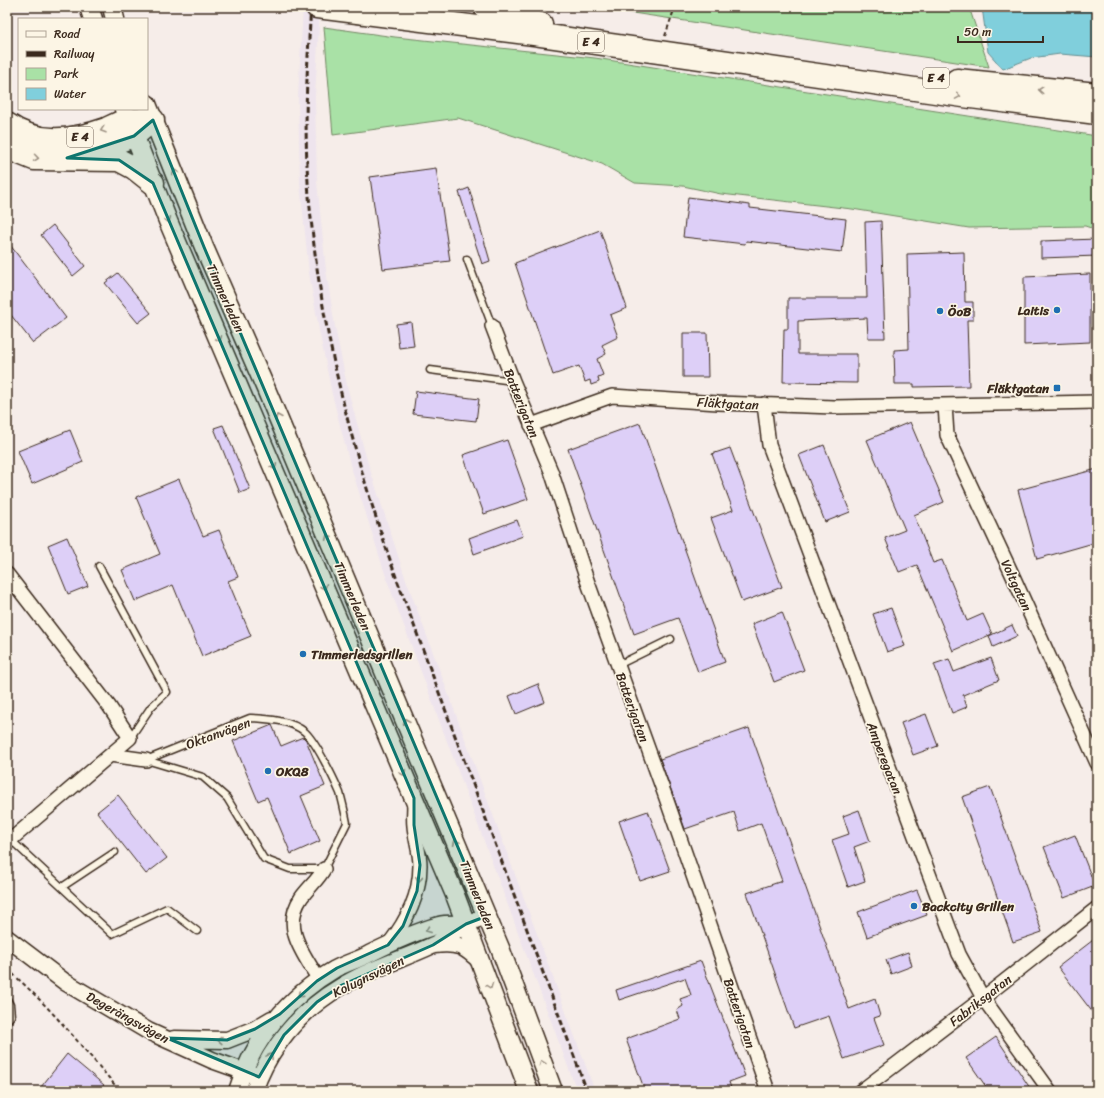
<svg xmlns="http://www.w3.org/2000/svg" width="1104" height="1098" font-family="Sriracha,sans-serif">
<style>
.built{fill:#eee4ed}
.green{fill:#a9e1a6;stroke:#728662}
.water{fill:#80cfdc;stroke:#648d90}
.building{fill:#ddcff7;stroke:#3b2a1e}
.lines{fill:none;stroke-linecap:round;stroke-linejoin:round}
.service-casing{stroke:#3b2a1e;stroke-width:9}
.minor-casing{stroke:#3b2a1e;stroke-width:16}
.tertiary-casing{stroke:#3b2a1e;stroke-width:19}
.secondary-casing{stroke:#3b2a1e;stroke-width:21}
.trunk-casing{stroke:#3b2a1e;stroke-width:25}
.path{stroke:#3b2a1e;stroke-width:2;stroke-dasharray:4 3;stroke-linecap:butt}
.service{stroke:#fcf5e5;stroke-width:6}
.minor{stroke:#fcf5e5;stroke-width:13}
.tertiary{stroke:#fcf5e5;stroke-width:16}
.secondary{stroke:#fcf5e5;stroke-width:18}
.trunk{stroke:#fcf5e5;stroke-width:22}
.rail{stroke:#3b2a1e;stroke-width:3;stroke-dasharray:6 3;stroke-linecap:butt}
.oneway{stroke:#9c9082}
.marked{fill:#0f766e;fill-opacity:0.2;stroke:#0f766e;stroke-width:3;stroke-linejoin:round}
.poi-dot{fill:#1f6fb2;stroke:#fcf5e5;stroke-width:1.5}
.labels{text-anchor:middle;stroke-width:3.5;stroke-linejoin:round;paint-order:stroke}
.shield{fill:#fcf5e5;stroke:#75675a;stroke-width:1}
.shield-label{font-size:12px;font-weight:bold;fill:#3b2a1e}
.street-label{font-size:13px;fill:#3b2a1e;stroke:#fcf5e5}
.poi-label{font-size:13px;font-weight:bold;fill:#3b2a1e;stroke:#fcf5e5;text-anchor:start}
</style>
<rect width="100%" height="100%" fill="#f6ede9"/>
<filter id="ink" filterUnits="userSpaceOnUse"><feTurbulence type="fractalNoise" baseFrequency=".025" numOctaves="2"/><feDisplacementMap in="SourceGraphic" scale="8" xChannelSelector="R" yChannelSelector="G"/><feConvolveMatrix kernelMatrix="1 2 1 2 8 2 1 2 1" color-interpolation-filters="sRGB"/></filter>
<g filter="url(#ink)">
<path class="built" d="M303,7H320L315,97L317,182L326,270L335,327L348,390L367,460L404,574L595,1091H577L387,580L350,464L332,394L319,330L309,273L300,183L298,97Z"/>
<path class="green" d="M593,7H969L989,67Z
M324,27L395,37L595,58L1097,136V230L1085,226L969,228L852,209L721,194L683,186L635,183L602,164L458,118L333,135Z"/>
<path class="water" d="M982,7H1097V57L1060,54L1031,58L1003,69L988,52Z"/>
<path class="building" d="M436,168L450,261L383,269L370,177Z
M469,188L490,261L482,264L459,192Z
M688,197L750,205V208L846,219L842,252L746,241L745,244L683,237Z
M881,221L885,338H868L867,318L798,321V354H857V383L783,382L784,329H788V298H867L865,222Z
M53,225L85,266L73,276L41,235Z
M600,230L627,308L610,315L618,337L602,345L606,354L597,359L603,375L598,377L599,382L591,385L590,380L585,382L579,366L553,375L515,263Z
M1097,239V256L1041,258V241Z
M7,241L66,318L33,343L7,310Z
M964,252L965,302H973V320H967L969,386L914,387V384H895L894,350L909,349L907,254Z
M118,273L151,313L138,323L105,283Z
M1090,274V342L1024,345V277Z
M411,322L414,346L399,348L396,324Z
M683,333H707L708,377H683Z
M416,391L479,399L476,421L413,414Z
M910,422L944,502L914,515L933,563L942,560L967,621L983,614L992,634L953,651L917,565L899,572L885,538L905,530L867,440Z
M640,423L725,662L698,672L678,618L634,634L568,449Z
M223,425L250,489L240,493L214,428Z
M70,430L83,462L32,484L18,451Z
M507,440L528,499L484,514L463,455Z
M824,445L850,512L825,522L799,455Z
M730,448L782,587L742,602L711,518L733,510L712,454Z
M1097,469V542L1037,559L1018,490Z
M179,479L203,536L219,530L238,577L228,581L251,636L202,656L173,585L135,601L122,570L160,554L136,497Z
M517,520L523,536L474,554L469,538Z
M67,537L88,586L68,594L48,545Z
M891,608L905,646L887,652L873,614Z
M782,612L804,670L774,682L752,624Z
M1012,625L1017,636L993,647L989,636Z
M991,658L999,680L963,695L967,707L952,713L934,664L949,659L954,672Z
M538,684L545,702L516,714L509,696Z
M926,714L938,746L913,755L901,723Z
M272,725L281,746L303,737L306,740L325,786L301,796L320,841L291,854L267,797L258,801L233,741Z
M749,728L849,1009L875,999L880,1016L874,1018L884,1045L844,1059L829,1016L794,1028L747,893L782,881L761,823L740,831L734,812L685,829L660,759Z
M990,787L1042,932L1013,942L962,797Z
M118,795L167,858L146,874L97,812Z
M859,810L870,841L854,847L865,881L848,887L832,840L849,834L843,816Z
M648,811L670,871L640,881L619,821Z
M1075,835L1095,886L1064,898L1044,847Z
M917,890L927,915L867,937L858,912Z
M1097,937V1018L1058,967Z
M908,952L912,966L891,974L886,960Z
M701,961L745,1076L729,1082L732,1091H645L626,1039L680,1019L677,1010L683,1006L680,999L691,995L685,978L619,1000L616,990Z
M996,1037L1032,1091H989L966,1058Z
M67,1054L104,1085L99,1091H48L41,1087Z"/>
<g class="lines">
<defs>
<path id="service" d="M467,259L492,326
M430,370L513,381
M99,566L167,692L151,707L130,738
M618,665L671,639
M250,718C269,719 290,720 305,732C316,742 334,779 340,793C343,803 345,813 347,823L324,869H290L264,859L227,798L203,777L146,760Z
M11,840L112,934L167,908L197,931
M62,887L115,852
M7,999L10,1005L11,1016L7,1021"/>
<path id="minor" d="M492,326L513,381L551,471L587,580L666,798L768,1091
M764,404L769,445L959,954L983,998L1050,1091
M945,405L947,435L1012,574L1097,763
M531,425L612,396L718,403L834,407L1097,402
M7,574L109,706L130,738L7,843
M110,755L146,760
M389,944C407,920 420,896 420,865C420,852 415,839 414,826C413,819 414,811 414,804
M319,980C304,954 281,928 301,898C308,888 318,880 324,869
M861,1091L983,998L1097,908"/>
<path id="tertiary" d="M7,938L65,982L148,1031L212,1060L254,1075
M434,945C458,942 464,946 481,962
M174,1039L227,1040L255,1029L272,1019
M237,1091C252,1040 289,996 335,969C346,963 358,960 369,954C391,943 415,932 439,925C447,923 457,924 466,924
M254,1091C270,1046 301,1010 342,986C369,969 401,960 431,946C443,941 453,932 464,925C471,921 479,919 487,916"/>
<path id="secondary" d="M89,7L93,19
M112,7L115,19
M147,104L204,247L266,389L500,948L553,1091
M124,109L168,221L455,895L529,1091"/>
<path id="trunk" d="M317,7L534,34L963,96L1097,113
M485,7L541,24
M957,80L1097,94
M7,124C38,146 72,141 106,129C113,126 121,121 129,120C137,119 146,120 153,120
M7,148L34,159L119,160L134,168L153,183
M83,154L134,136L153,120"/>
</defs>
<use href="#service" class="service-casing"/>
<use href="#minor" class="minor-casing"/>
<use href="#tertiary" class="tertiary-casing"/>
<use href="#secondary" class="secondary-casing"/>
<use href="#trunk" class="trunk-casing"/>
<path class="path" d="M665,36L675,7
M7,969C49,1005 84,1049 120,1091"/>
<use href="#service" class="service"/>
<use href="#minor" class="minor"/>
<use href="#tertiary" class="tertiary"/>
<use href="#secondary" class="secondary"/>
<use href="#trunk" class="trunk"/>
<path class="rail" d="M311,7C307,65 304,124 308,182C317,318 351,449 396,577L587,1091"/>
</g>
<defs><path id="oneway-chevron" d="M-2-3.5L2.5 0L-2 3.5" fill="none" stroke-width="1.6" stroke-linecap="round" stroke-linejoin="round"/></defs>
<g class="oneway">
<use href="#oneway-chevron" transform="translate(1041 90) rotate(-175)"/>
<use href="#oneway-chevron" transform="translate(958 96) rotate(9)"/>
<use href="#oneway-chevron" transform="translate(103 130) rotate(161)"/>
<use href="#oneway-chevron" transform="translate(36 158) rotate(8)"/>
<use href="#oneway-chevron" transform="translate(175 172) rotate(-112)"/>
<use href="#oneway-chevron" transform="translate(168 220) rotate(68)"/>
<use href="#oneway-chevron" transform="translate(219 339) rotate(67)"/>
<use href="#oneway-chevron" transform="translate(278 417) rotate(-113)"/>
<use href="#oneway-chevron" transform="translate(274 467) rotate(67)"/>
<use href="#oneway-chevron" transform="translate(328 537) rotate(-113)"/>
<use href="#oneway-chevron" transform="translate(324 587) rotate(67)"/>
<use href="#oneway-chevron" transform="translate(406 721) rotate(-113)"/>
<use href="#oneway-chevron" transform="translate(403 773) rotate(66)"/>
<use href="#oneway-chevron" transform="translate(456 842) rotate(-113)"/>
<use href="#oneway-chevron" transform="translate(419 879) rotate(96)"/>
<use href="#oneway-chevron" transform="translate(428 930) rotate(159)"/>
<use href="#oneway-chevron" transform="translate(490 986) rotate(69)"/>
<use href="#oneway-chevron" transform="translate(300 995) rotate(139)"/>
<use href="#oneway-chevron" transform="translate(220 1040) rotate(-178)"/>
<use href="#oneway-chevron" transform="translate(270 1056) rotate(-62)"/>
<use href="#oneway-chevron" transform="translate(542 1063) rotate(-110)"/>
</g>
</g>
<path class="marked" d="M153,120L204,247L487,916L466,924L433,945L342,985L317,1002L284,1035L259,1077L167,1038L227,1040L255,1029L280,1014L317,981L337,968L388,945L403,926L417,891L420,865L414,825V798L153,183L119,160L67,158L134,136Z"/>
<g class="poi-dot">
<circle cx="1057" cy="310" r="4"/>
<circle cx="940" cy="311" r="4"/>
<rect x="1053" y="384" width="8" height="8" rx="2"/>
<circle cx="303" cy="654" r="4"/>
<circle cx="268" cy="771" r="4"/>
<circle cx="914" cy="906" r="4"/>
</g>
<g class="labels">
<g class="shield">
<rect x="578" y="32" width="26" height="20" rx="3"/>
<rect x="923" y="68" width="26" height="20" rx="3"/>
<rect x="67" y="127" width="26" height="20" rx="3"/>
</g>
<g class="shield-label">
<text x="591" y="46">E 4</text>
<text x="936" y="82">E 4</text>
<text x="80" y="141">E 4</text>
</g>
<g class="street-label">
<text transform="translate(226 298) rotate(66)" y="5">Timmerleden</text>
<text transform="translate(522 403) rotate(68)" y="5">Batterigatan</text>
<text transform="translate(728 403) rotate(3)" y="5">Fläktgatan</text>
<text transform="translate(1017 585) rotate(65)" y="5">Voltgatan</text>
<text transform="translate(353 596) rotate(67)" y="5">Timmerleden</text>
<text transform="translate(633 707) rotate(70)" y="5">Batterigatan</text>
<text transform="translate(218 733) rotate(-20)" y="5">Oktanvägen</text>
<text transform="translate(885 758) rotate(69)" y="5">Amperegatan</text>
<text transform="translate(478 895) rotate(68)" y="5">Timmerleden</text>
<text transform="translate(368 976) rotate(-26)" y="5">Kolugnsvägen</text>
<text transform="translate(980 1000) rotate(-38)" y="5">Fabriksgatan</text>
<text transform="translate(740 1013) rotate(71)" y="5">Batterigatan</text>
<text transform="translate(128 1017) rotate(29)" y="5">Degerängsvägen</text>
</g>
<g class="poi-label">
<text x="1049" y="315" text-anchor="end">Laitis</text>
<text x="948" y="316">ÖoB</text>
<text x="1049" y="393" text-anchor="end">Fläktgatan</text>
<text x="311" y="659">Timmerledsgrillen</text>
<text x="276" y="776">OKQ8</text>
<text x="922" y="911">Backcity Grillen</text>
</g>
</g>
<rect width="1104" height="1098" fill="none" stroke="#fcf5e5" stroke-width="24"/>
<rect x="12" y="12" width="1080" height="1074" fill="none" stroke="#3b2a1e" stroke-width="1.5" filter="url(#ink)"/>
<rect x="18" y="18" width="130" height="92" fill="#fcf5e5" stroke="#afa495"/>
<rect x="26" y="31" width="20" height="6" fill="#fcf5e5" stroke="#afa495"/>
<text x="54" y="38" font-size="12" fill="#3b2a1e">Road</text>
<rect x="26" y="51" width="20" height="6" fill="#3b2a1e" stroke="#afa495"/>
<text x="54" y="58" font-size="12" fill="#3b2a1e">Railway</text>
<rect x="26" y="68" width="20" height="12" fill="#a9e1a6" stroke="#afa495"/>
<text x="54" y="78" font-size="12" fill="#3b2a1e">Park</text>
<rect x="26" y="88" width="20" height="12" fill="#80cfdc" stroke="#afa495"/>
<text x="54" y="98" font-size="12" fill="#3b2a1e">Water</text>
<path d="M958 36v6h85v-6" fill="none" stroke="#3b2a1e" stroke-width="2"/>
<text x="964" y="36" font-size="12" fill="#3b2a1e" stroke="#fcf5e5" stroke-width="3" paint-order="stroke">50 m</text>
</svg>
